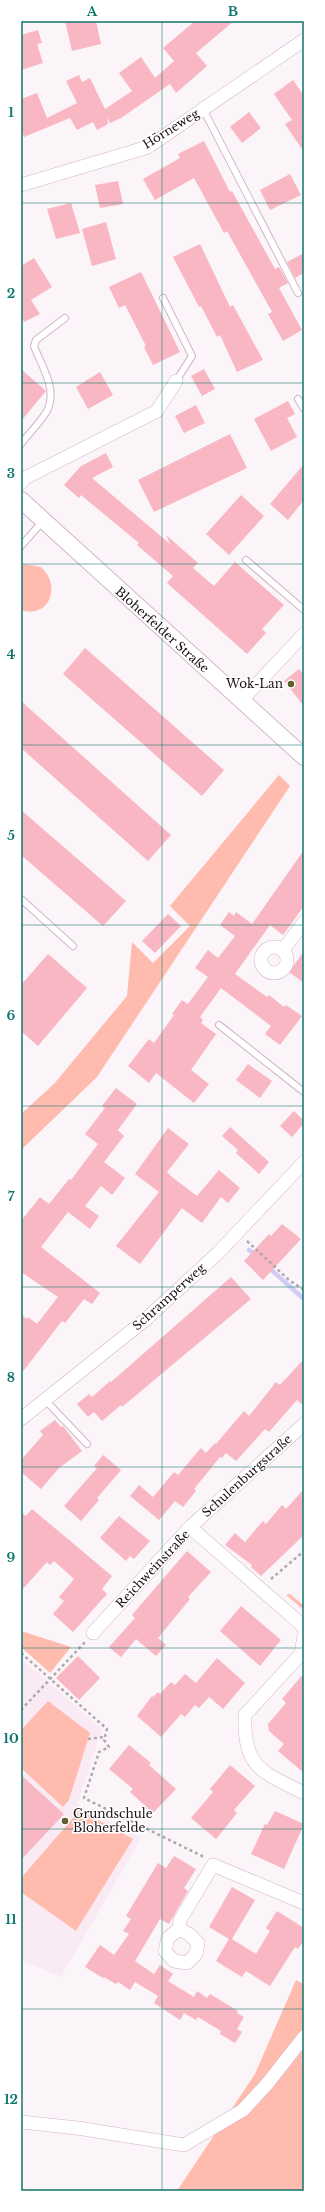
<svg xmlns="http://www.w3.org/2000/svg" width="325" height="2212" font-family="'Libre Baskerville',serif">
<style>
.built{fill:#faeaf4}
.green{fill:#ffbbae}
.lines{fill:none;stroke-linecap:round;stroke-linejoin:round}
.stream{stroke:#d0ccf8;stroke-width:4.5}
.building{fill:#f9b6c3}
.service-casing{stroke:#d3b4c8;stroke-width:8}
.minor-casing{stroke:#d3b4c8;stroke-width:14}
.tertiary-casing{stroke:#d3b4c8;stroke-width:18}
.path{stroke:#b0a8ad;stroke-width:2.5;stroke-dasharray:3 3;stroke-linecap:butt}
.service{stroke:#fff;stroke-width:6}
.minor{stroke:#fff;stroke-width:13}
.tertiary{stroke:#fff;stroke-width:16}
.grid{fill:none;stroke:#0f766e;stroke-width:1;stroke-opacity:0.55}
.poi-dot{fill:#5f5f2c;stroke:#fff;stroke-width:1.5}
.labels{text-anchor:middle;stroke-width:3;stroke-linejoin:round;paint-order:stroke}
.street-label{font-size:12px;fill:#1c1118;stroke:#fff}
.poi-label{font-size:12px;fill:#1c1118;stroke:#fff;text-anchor:end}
.neatline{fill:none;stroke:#0f766e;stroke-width:1.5}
.grid-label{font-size:13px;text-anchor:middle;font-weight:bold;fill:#0f766e}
</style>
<rect width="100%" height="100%" fill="#fbf4f8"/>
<path class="built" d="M21,1658L102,1729L77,1804L141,1838L61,1977L21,1960Z"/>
<path class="green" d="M24,564L41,567C62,586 49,619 21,610V566Z
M279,775L290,786L97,1077L21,1150V1114L54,1084L127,996L132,942L153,963L190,926L170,906Z
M290,1594L304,1606V1610L286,1595Z
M21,1631L71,1647L50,1673L21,1647Z
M48,1701L90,1733L69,1800L63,1807L21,1768V1730Z
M80,1810L133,1839L76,1931L21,1892V1878Z
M296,1980L304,1984V2191H177L255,2074Z"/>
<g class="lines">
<path class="stream" d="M249,1250L257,1256
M268,1267L304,1299"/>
</g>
<path class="building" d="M65,21H96L101,44L72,51Z
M195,21H234L196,53L207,66L176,93L170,84L121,118L110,123L107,118L108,124L97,130L93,122L77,130L70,118L24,137L21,128V99L37,93L47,118L77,103L66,81L79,75L82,82L90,78L105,109L132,91L119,73L141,57L155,78L174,61L163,48Z
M38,30L42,43L37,44L43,63L21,70V35Z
M293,80L304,96V152L285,124L292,120L274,94Z
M249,112L261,128L242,143L230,127Z
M204,141L230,192L232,191L275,269L279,267L288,283L279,288L302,330L283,341L268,314L272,312L227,231L224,233L194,178L155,200L143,179L180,158L178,154Z
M290,174L301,195L270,210L260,190Z
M118,181L123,204L100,208L95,185Z
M71,203L80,233L56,239L47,209Z
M106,222L116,259L92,266L82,229Z
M200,244L230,307L233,305L263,360L237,372L220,335L217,337L201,306L199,307L173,257Z
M304,253V273L295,278L287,262Z
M34,258L52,287L31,300L40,314L24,322L21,314V266Z
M141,272L180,352L153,365L144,347L146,346L125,305L119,308L109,287Z
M21,369L46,391L21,421Z
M204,369L215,389L202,396L191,376Z
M100,372L113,395L88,409L76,387Z
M288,401L295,414L287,418L297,437L271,451L254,419Z
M196,405L205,423L184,433L175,416Z
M230,434L247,468L154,512L138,480Z
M106,453L113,467L92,478L170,544L166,535L198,563L193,568L214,586L235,562L284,605L262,629L266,633L247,654L167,583L173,576L137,545L139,543L81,495L79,498L64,485L81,466Z
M304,464V500L288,520L270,504Z
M241,495L264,516L229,555L206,534Z
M85,648L224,770L202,796L63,674Z
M299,669L304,675V706L284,681Z
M21,701L171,835L148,861L21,748Z
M21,810L126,901L103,926L21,855Z
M304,850V906L283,935L270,925L235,974L267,997L269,995L284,1007L286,1005L302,1016L280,1045L265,1034L271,1026L221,988L200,1017L203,1020L201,1023L216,1034L191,1070L209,1084L194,1103L156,1073L149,1083L128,1066L149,1039L154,1043L174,1015L172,1014L182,1000L188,1004L208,977L195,968L208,950L218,958L235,936L220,925L229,912L234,916L236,912L252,924Z
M168,914L181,926L155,953L142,941Z
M304,951V983L289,972Z
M48,954L87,988L38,1046L21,1031V985Z
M248,1064L272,1081L260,1098L236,1080Z
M116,1088L137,1104L118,1130L124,1136L104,1162L125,1178L112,1195L101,1186L85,1206L99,1216L90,1229L68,1212L41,1247L100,1293L92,1304L84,1299L65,1323L62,1321L21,1374V1315L27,1319L28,1317L37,1324L58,1297L21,1272V1221L40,1197L49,1204L69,1179L71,1180L98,1144L85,1134L105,1108L102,1106Z
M294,1111L304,1121V1123L292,1137L280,1126Z
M230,1127L269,1162L259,1174L236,1153L238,1150L222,1136Z
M168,1128L189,1144L167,1172L172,1177L197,1196L219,1170L240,1188L228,1203L221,1197L202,1223L182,1208L140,1264L116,1246L159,1192L135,1174Z
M282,1224L301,1239L263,1280L244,1261L269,1234L271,1236Z
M231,1277L251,1299L122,1407L121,1405L102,1421L94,1412L88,1417L77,1404L89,1394L92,1397L110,1381L111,1382Z
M304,1359V1406L297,1400L269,1432L265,1429L236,1461L226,1453L222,1458L220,1457L194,1489L196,1491L183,1507L175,1501L159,1520L130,1496L139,1485L153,1497L174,1472L178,1475L201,1448L206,1453L215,1443L216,1444L244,1411L249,1416L276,1382L280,1385Z
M55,1420L61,1427L63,1426L82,1451L59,1468L41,1489L21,1472V1460L43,1435L40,1431Z
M103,1455L121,1470L97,1498L99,1500L81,1521L64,1506L97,1468L94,1466Z
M304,1489V1535L261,1576L251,1567L252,1565L225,1545L235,1533L245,1542L263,1521L266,1524L282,1505L286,1509Z
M32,1509L112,1576L102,1589L107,1594L73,1632L53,1614L64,1601L59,1597L74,1579L54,1561L50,1565L47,1562L21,1591V1512L26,1516Z
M119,1516L150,1541L134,1559L130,1556L126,1561L100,1538Z
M187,1551L211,1572L188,1597L190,1599L158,1638L166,1645L156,1656L136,1639L121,1657L109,1647L135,1618L132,1615Z
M241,1606L281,1640L260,1666L220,1631Z
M78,1656L100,1678L79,1700L56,1678Z
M217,1658L245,1683L223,1709L209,1697L199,1708L195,1705L185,1717L181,1714L161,1737L137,1716L152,1696L153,1697L158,1692L160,1694L171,1682L175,1685L185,1674L196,1683Z
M304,1673V1773L278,1751L284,1744L269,1731L268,1724L286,1703L282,1699Z
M129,1745L151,1763L149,1765L176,1789L153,1813L130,1792L133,1789L109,1769Z
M230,1765L255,1786L234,1810L237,1813L216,1839L191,1818L213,1792L210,1789Z
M21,1775L64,1814L21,1860Z
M275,1811L304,1824L284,1869L251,1854L265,1824L267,1825Z
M174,1856L196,1869L184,1888L188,1891L169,1924L160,1919L135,1961L154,1974L160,1965L173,1974L168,1981L194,1997L197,1991L207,1998L210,1994L238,2011L237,2013L244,2017L237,2029L242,2032L235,2043L220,2034L221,2031L198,2017L196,2020L184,2013L180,2020L154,2003L158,1996L135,1982L130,1990L118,1982L116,1984L104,1977L103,1978L85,1967L100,1945L114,1955L129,1934L123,1931L131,1919L126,1916L158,1863L166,1868Z
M232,1887L255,1900L232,1939L256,1954L270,1931L266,1928L277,1911L304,1928V1940L298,1949L295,1947L270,1986L246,1971L242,1977L216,1961L229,1939L209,1927Z"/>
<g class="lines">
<defs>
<path id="service" d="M203,109L298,293
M163,298L192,356L176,381
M298,399L304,409
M21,444C29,433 42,421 48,409C57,388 41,365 34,346L36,340L65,318
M21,546L43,521
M246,560L304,610
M21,899L73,946
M219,1025L304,1092
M46,1401L87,1444"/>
<path id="minor" d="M21,185L148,147L304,40
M21,483L25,478L157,411L176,381
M241,701L304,634
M261 960a13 13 0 1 1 26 0a13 13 0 1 1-26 0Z
M283,950L304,922
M21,1419L145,1320L219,1252L304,1162
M190,1527L304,1424
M93,1633L190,1527L303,1626L304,1628
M304,1636L301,1654L245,1715C243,1768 262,1772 304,1793
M179,1929L189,1934L198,1943L196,1954L187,1963L174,1961L165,1951L168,1938L179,1929L180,1920L213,1865L304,1903
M21,2122L77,2128L184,2145L243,2110L267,2084L304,2037"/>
<path id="tertiary" d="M21,500L304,757"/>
</defs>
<use href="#service" class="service-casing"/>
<use href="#minor" class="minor-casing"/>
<use href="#tertiary" class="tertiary-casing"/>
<path class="path" d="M247,1241L289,1280L304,1290
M271,1579L304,1551
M21,1653L107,1729L104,1740L109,1747L99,1752L84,1798L204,1857
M21,1710L85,1642
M88,1739L104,1737"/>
<use href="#service" class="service"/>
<use href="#minor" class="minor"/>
<use href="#tertiary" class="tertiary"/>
</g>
<path class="grid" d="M162,21V2191M21,203H304M21,383H304M21,564H304M21,745H304M21,925H304M21,1106H304M21,1287H304M21,1467H304M21,1648H304M21,1829H304M21,2009H304"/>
<g class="poi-dot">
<circle cx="291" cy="684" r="4"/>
<circle cx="65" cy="1821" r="4"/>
</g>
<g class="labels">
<g class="street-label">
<text transform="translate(171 129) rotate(-32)" y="4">Hörneweg</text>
<text transform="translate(162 630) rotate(42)" y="4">Bloherfelder Straße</text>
<text transform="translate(169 1297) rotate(-42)" y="4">Schramperweg</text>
<text transform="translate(247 1476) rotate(-42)" y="4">Schulenburgstraße</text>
<text transform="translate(153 1569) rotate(-47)" y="4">Reichweinstraße</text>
</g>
<g class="poi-label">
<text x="283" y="688">Wok-Lan</text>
<text x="73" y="1818" text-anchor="start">Grundschule<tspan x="73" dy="14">Bloherfelde</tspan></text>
</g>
</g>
<rect width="325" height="2212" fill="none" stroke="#ffffff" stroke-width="44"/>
<rect x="22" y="22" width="281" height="2168" class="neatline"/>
<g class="grid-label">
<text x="92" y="16">A</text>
<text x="233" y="16">B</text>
<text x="11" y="117">1</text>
<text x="11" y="298">2</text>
<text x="11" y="478">3</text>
<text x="11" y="659">4</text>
<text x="11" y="840">5</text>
<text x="11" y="1020">6</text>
<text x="11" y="1201">7</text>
<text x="11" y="1382">8</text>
<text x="11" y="1562">9</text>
<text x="11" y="1743">10</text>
<text x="11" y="1924">11</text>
<text x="11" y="2104">12</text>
</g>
</svg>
